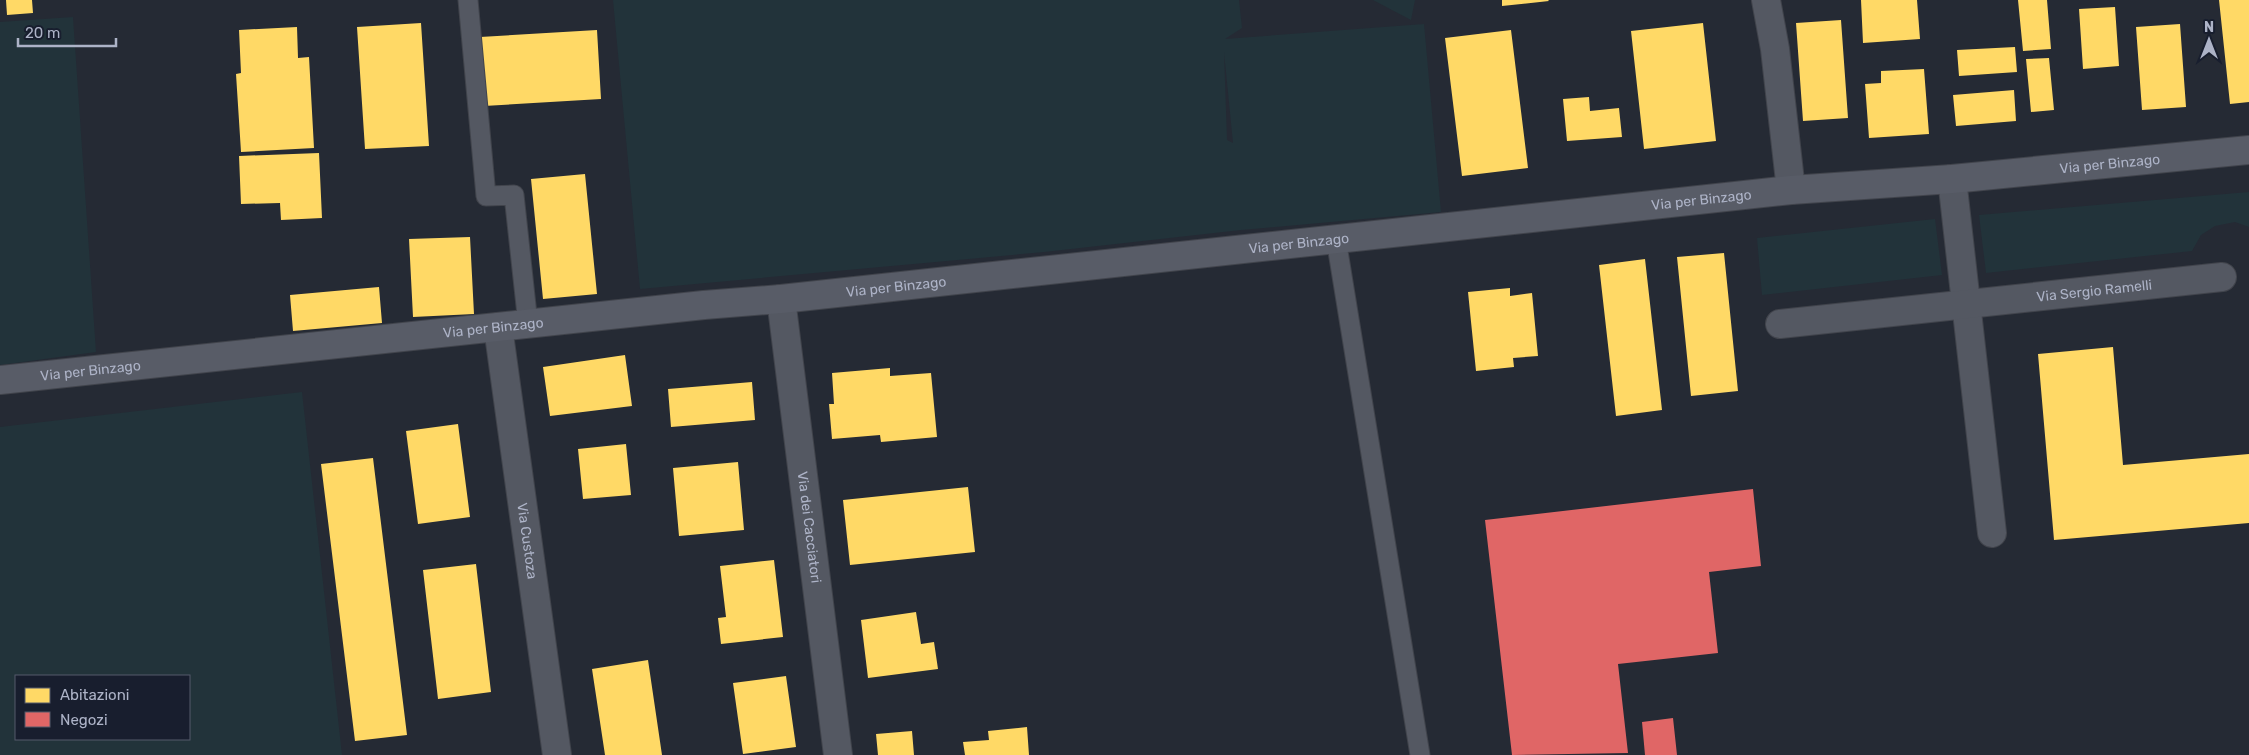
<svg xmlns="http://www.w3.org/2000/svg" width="2249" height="755" font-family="Rubik,sans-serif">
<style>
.green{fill:#22333a;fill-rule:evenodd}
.homes{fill:#ffd966}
.shops{fill:#e06666}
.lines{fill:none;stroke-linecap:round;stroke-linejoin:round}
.lane-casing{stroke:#41444c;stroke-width:21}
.street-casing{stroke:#41444c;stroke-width:30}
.secondary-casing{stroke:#41444c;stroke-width:30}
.lane{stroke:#545862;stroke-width:19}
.street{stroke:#545862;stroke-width:28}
.secondary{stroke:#585c67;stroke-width:28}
.labels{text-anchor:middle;stroke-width:5;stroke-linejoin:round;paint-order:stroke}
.street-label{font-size:14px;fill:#adb3c7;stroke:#181e2e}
</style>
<rect width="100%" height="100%" fill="#252a34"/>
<path class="green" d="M613,0H1239L1242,28L1225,39L1424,24L1441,212L1241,230L1044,252L640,289ZM1224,52L1233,143L1227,140Z
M1373,0H1415L1411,20Z
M73,17L96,352L0,365V22Z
M2249,192V227L2235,222L2215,226L2201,235L2192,251L1986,273L1979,215Z
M1935,219L1942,275L1762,295L1757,238Z
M302,392L342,755H0V427ZM16,676H189V739H16Z"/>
<path class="homes" d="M6,0H32L33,13L7,15Z
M1502,0H1548L1549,1L1502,6Z
M1861,0H1917L1920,39L1863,43Z
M2018,0H2047L2051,49L2023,51Z
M2219,0H2249V102L2230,104Z
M2115,7L2119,66L2083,69L2079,9Z
M1841,20L1848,118L1803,121L1796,23Z
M421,23L429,146L365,149L357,27Z
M1703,23L1716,141L1644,149L1631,31Z
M2180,24L2186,107L2142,110L2136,27Z
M297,27L298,58L309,57L314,148L241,152L236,74L241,73L239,30Z
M597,30L601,99L484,106L480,37Z
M1511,30L1528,168L1462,176L1445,38Z
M2015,47L2017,72L1959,76L1957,50Z
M2049,58L2054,110L2031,112L2026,59Z
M1924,69L1929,134L1869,138L1865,84L1881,83V71Z
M2014,90L2016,121L1956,126L1953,95Z
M1589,97L1590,111L1619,108L1622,137L1567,141L1563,99Z
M319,153L322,218L281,220L280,203L241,204L239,156Z
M585,174L597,294L543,299L531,179Z
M470,237L474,314L413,317L409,239Z
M1724,253L1738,391L1691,396L1677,257Z
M1645,259L1662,410L1616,416L1599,265Z
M379,287L382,323L293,331L290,295Z
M1510,288V296L1532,293L1538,356L1513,358L1514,367L1476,371L1468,292Z
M2113,347L2123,465L2249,454V523L2054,540L2038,354Z
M625,355L632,406L550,416L543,367Z
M890,368V376L931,373L937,437L881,442L880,435L832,439L829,404H834L832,373Z
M752,382L755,420L671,427L668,389Z
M458,424L470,517L418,524L406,431Z
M626,444L631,495L583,499L578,449Z
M373,458L407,735L355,741L321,464Z
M738,462L744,530L679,536L673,468Z
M968,487L975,552L850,565L843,500Z
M774,560L783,637L721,644L718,618L726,617L720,566Z
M476,564L491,692L438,699L423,570Z
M916,612L921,644L934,642L938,669L868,678L861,620Z
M648,660L662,755H605L592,669Z
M786,676L796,747L743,754L733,683Z
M1027,727L1029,755H965L963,742L989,740L988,731Z
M912,731L914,755H878L876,734Z"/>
<path class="shops" d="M1753,489L1761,566L1709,572L1718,653L1618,664L1628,753L1512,755L1485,520Z
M1673,718L1677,755H1645L1642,722Z"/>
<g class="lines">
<defs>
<path id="lane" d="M468,0L486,196L514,195L528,324
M1336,239L1420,755"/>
<g id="street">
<path d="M1766,0L1775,49L1791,190"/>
<path d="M1952,179L1992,533"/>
<path id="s1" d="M781,299L838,755"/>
<path id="s2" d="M1780,324L2222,277"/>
<path id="s3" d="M498,327L557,755"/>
</g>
<g id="secondary">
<path id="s4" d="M0,380L704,305L781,299L1791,190L1952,179L2249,150"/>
</g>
</defs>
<use href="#lane" class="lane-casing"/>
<use href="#street" class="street-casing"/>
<use href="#secondary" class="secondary-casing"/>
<use href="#lane" class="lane"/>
<use href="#street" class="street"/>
<use href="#secondary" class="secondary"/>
</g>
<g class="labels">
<g class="street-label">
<text dy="5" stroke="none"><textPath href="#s4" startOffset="2121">Via per Binzago</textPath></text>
<text dy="5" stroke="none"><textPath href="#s4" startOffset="1711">Via per Binzago</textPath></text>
<text dy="5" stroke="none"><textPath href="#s4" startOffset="1306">Via per Binzago</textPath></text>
<text dy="5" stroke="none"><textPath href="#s4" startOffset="901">Via per Binzago</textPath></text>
<text dy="5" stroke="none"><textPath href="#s2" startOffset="316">Via Sergio Ramelli</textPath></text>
<text dy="5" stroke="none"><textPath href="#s4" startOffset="496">Via per Binzago</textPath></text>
<text dy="5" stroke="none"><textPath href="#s4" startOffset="91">Via per Binzago</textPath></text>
<text dy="5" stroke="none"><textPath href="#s1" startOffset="230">Via dei Cacciatori</textPath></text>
<text dy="5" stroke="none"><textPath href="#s3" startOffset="216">Via Custoza</textPath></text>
</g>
</g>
<rect x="15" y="675" width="175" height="65" fill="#181e2e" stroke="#545a6b"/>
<rect x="25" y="688" width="25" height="15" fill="#ffd966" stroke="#545a6b"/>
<text x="60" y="700" font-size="15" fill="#adb3c7">Abitazioni</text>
<rect x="25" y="712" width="25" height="15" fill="#e06666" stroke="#545a6b"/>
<text x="60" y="725" font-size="15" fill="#adb3c7">Negozi</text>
<g transform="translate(2209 40)" stroke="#181e2e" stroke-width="4" paint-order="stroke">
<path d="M0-4L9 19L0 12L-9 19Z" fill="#adb3c7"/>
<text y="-8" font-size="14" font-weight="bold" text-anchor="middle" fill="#adb3c7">N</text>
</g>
<path d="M18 38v8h98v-8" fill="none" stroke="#adb3c7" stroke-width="2.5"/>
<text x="25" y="38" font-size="15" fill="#adb3c7" stroke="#181e2e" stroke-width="4" paint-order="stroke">20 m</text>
</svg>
